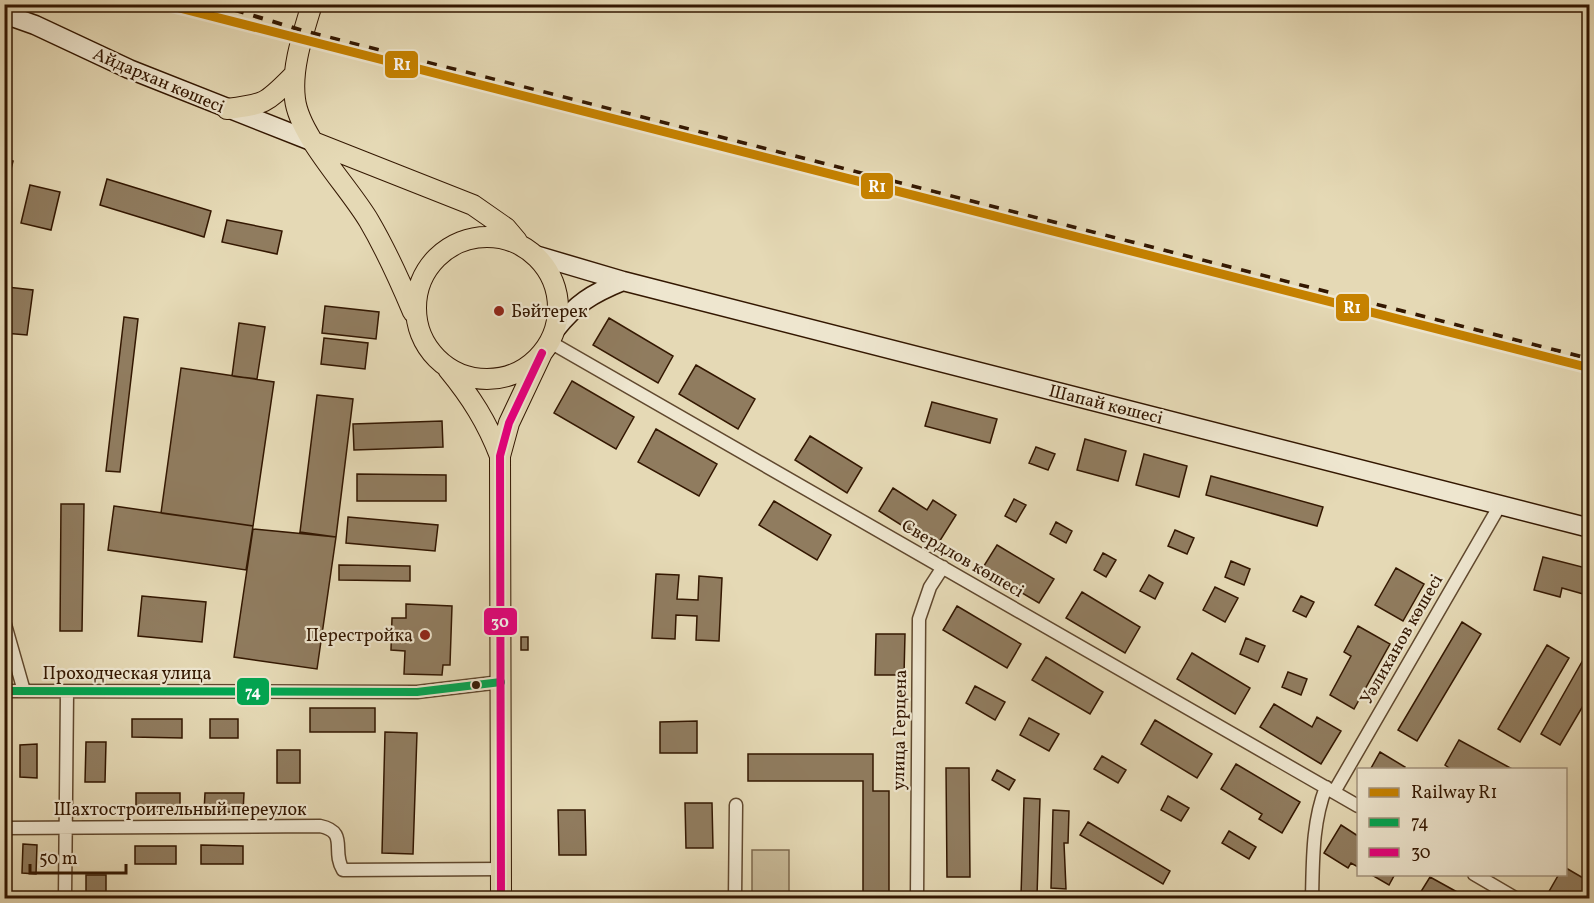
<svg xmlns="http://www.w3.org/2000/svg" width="1594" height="903" font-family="Vollkorn,serif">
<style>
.garden{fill:#c7b896;stroke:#7d684c;stroke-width:1.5}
.building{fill:#907c5f;stroke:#331701;stroke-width:1.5}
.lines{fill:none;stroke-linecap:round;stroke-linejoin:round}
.street-casing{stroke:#60482e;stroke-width:15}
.secondary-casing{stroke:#331701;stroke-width:21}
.primary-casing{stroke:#331701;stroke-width:22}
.street{stroke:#eee6cf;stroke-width:12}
.secondary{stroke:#eee6cf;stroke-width:18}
.primary{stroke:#e5d9b5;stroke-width:20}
.rail{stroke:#331701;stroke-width:4;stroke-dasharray:10 10;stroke-linecap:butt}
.bus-1-casing{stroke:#eee6cf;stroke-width:12}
.bus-2-casing{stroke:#eee6cf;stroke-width:12}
.bus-1{stroke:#00a651;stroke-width:8}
.bus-2{stroke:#e5007d;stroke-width:8}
.rail-1-casing{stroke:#eee6cf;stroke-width:14}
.rail-1{stroke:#c68200;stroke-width:9}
.poi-dot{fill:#8f2418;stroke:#eee6cf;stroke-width:2}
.bus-dot{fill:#331701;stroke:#eee6cf;stroke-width:2}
.labels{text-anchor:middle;stroke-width:4.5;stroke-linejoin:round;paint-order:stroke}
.street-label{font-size:18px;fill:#331701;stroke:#eee6cf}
.poi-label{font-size:18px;fill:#331701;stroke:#eee6cf;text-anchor:start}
.line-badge{stroke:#eee6cf;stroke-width:2}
.badge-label{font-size:16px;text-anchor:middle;font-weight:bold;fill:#fff}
</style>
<rect width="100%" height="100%" fill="#e5d9b5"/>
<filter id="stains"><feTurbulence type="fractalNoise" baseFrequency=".00333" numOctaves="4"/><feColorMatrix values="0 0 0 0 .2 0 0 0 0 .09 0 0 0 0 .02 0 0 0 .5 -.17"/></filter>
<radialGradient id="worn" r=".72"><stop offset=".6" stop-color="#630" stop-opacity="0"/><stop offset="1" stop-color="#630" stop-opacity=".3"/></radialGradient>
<path class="garden" d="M752,850H789V898H752Z"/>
<path class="building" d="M4,159L13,161L7,185L4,184Z
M107,179L211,211L204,237L100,205Z
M30,185L60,192L51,230L21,223Z
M227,220L282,231L277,254L222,242Z
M7,287L33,290L27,335L4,333Z
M325,306L379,312L376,339L322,333Z
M124,317L138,319L120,472L106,471Z
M609,318L673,356L658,383L593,345Z
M239,323L265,327L257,379L232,376Z
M324,338L368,343L365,369L321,364Z
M696,365L755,399L738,429L679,394Z
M181,368L274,382L253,526L161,513Z
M572,381L634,417L616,449L554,413Z
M317,395L353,399L336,537L300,532Z
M932,402L997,419L990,443L925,426Z
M442,421L443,447L354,450L353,424Z
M656,429L717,464L699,496L638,462Z
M810,436L862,468L847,493L795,460Z
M1085,439L1126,451L1118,481L1077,470Z
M1036,447L1055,454L1048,470L1029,463Z
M1144,454L1187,466L1179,497L1136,485Z
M357,474L446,475V501H357Z
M1211,476L1323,507L1317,526L1206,495Z
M893,488L927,510L933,500L956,515L936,547L879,511Z
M1014,499L1026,505L1016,522L1005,516Z
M774,501L831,535L817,560L759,525Z
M61,504H84L82,631H60Z
M114,506L253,526L246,570L108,550Z
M348,517L438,525L435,551L346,543Z
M1056,522L1072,531L1066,543L1050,534Z
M253,529L336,537L317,669L234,657Z
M1175,530L1194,538L1187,554L1168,546Z
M997,545L1054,579L1039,603L982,569Z
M1103,553L1116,560L1106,577L1094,570Z
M1543,557L1590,569V596L1562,588L1560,597L1534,590Z
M1231,561L1250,569L1244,585L1225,577Z
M339,565L410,566V581L339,580Z
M1396,568L1424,584L1403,621L1375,605Z
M656,574L679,575L677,599L698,600L699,576L722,578L719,641L696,640L697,616L676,615L675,639L652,638Z
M1149,575L1163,583L1155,599L1140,591Z
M1215,587L1238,598L1225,622L1203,610Z
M1082,592L1140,627L1125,653L1066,618Z
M142,596L206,602L202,642L138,636Z
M1301,596L1314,602L1306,617L1293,611Z
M406,604L452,606L450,665H443L442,675L404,674L405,651L391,650L392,618H406Z
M957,606L1021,644L1007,668L943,630Z
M1462,622L1481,634L1417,741L1398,730Z
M1358,626L1390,644L1354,709L1330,695L1351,656L1344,652Z
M876,634H905L904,675H875Z
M521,637H528V650H521Z
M1246,638L1265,646L1258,662L1240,654Z
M1547,645L1569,658L1520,742L1498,729Z
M1192,653L1250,688L1235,714L1177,679Z
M1046,657L1103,692L1090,714L1032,680Z
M1583,660L1590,664V694L1560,745L1541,734Z
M1288,672L1307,679L1301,695L1282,687Z
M975,686L1005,702L995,720L966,703Z
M1274,704L1312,727L1317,717L1341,731L1321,764L1260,727Z
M310,708H375V732H310Z
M1029,718L1059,734L1049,751L1020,735Z
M132,719H182V738L132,737Z
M210,719H238V738H210Z
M1155,720L1212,754L1197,778L1141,744Z
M697,721V753H660V722Z
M385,732L417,733L413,854L382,853Z
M1459,740L1514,770H1452L1445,765Z
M86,742H106L105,782H85Z
M37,744V778L20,777V745Z
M277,750H300V783H277Z
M1380,752L1405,767L1403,770H1370Z
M748,754H873V791H889V898H863V781H748Z
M1102,756L1126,770L1118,783L1094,769Z
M1236,764L1300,802L1282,833L1259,819L1262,814L1221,789Z
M946,768H969L970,877H947Z
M997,770L1015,780L1009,790L992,780Z
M136,793H180V812L136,811Z
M205,793H244L243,812H204Z
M1168,796L1189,808L1181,821L1161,810Z
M1024,798L1040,799L1037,896L1021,895Z
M685,803H712L713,848H686Z
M558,810H585L586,855H559Z
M1053,810L1069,811L1068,843H1064L1066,889L1051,888Z
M1088,822L1170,871L1163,884L1080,835Z
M1341,825L1358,836V867L1351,863L1348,868L1324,853Z
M1229,831L1256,847L1249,859L1222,843Z
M23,844L37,845L36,874L22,873Z
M201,845L243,846V864H201Z
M135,846H176V864H135Z
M1566,868L1590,882V898H1554L1547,895L1559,874H1566Z
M1370,874H1395L1389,885Z
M86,875H106V898H86Z
M1430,877L1468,898H1417Z
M450,893V898H403V894Z"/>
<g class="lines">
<defs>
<path id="street" d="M550,342L1358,806
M4,621L24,691
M4,691L417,692L501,682
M1334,792L1500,505
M4,828L320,826C349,832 331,851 343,870L502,869
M1474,874L1515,898
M65,898L67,692
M735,898L736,805
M917,898L919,619L930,587L943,567
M1312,898C1313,861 1312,823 1326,787"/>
<path id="secondary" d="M4,14L35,25L129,69L316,143
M535,255L623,281L1590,528
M555,330C577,303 591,294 623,281"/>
<path id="primary" d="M312,4C303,34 291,68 295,99C299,136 349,187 369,221C386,250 400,281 413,312
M227,109C267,104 266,103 294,75
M316,143L473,205L506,228L517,241
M416 308a71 71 0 1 1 142 0a71 71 0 1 1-142 0Z
M448,369C471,397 487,422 500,456
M501,898L500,456L509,423L542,353"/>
</defs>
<use href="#street" class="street-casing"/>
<use href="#secondary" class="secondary-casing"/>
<use href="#primary" class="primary-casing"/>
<use href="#street" class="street"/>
<use href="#secondary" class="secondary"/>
<use href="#primary" class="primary"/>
<path class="rail" d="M215,4L304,31L1590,359"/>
<defs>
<path id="bus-1" d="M4,691L417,692L501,682"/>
<path id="bus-2" d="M501,898L500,456L509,423L542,353"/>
</defs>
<use href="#bus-1" class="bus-1-casing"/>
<use href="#bus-2" class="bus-2-casing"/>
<use href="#bus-1" class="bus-1"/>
<use href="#bus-2" class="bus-2"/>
<defs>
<path id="rail-1" d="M164,4L1590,368"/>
</defs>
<use href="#rail-1" class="rail-1-casing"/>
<use href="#rail-1" class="rail-1"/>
</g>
<g class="poi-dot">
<circle cx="499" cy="311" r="6"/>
<circle cx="425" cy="635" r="6"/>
</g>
<circle class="bus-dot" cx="476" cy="685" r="5"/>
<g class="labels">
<g class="street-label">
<text transform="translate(159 80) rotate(23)" y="6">Айдархан көшесі</text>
<text transform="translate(1106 404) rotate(14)" y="6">Шапай көшесі</text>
<text transform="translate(963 558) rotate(30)" y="6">Свердлов көшесі</text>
<text transform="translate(1401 639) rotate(-60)" y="6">Уәлиханов көшесі</text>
<text x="127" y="679">Проходческая улица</text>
<text transform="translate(899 730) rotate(-89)" y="6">улица Герцена</text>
<text x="180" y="815">Шахтостроительный переулок</text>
</g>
<g class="poi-label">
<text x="511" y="317">Бәйтерек</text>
<text x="413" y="641" text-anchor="end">Перестройка</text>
</g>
</g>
<g class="line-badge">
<rect x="384" y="50" width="35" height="29" rx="6" fill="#c68200"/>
<rect x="860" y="172" width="34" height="28" rx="6" fill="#c68200"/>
<rect x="1335" y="293" width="35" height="29" rx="6" fill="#c68200"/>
<rect x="483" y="607" width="35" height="29" rx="6" fill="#e5007d"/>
<rect x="236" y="677" width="34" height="29" rx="6" fill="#00a651"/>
</g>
<g class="badge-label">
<text x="402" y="70">R1</text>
<text x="877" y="192">R1</text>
<text x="1352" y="313">R1</text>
<text x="500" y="627">30</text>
<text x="253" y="697">74</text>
</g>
<rect width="1594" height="903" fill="none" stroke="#e5d9b5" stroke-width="24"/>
<rect x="6" y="6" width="1582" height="891" fill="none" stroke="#331701" stroke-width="3"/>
<rect x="12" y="12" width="1570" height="879" fill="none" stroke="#331701" stroke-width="1.5"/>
<rect x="1357" y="768" width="210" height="108" fill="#eee6cf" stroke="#a3937d" stroke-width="1.5"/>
<rect x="1369" y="788" width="30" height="9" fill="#c68200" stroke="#a3937d" stroke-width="1.5"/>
<text x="1411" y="798" font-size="18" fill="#331701">Railway R1</text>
<rect x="1369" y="818" width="30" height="9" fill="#00a651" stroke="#a3937d" stroke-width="1.5"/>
<text x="1411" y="828" font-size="18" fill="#331701">74</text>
<rect x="1369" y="848" width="30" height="9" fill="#e5007d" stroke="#a3937d" stroke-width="1.5"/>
<text x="1411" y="858" font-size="18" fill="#331701">30</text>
<path d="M30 864v9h96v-9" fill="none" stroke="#331701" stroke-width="3"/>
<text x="39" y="864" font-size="18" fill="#331701" stroke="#eee6cf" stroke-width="4.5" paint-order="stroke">50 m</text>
<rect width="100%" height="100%" filter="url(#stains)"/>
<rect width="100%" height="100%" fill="url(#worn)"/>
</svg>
